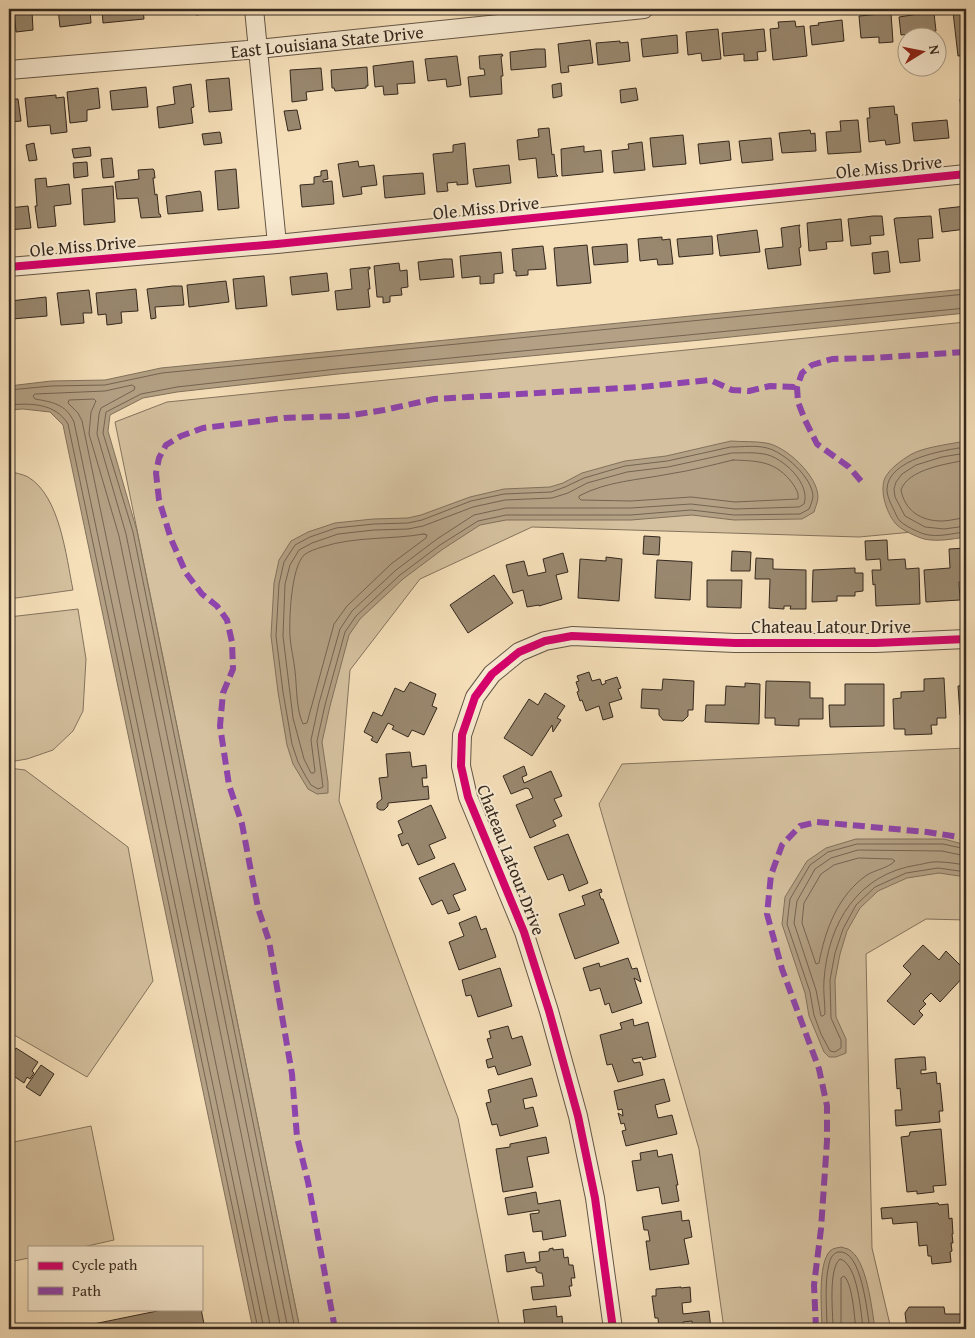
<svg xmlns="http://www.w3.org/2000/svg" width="975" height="1338" font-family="'Gentium Book Plus',serif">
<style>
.green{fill:#d5c19f;stroke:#84745e}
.water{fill:#b4a185;stroke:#81715c}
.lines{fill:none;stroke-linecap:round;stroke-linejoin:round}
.shore{stroke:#746452;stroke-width:1}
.building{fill:#99886f;stroke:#34281e}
.minor-casing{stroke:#645645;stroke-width:20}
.minor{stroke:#f9ebd2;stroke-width:18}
.quiet{stroke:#8e44ad;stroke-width:6;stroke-dasharray:12 6;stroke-linecap:butt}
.cycleway-casing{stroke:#f9ebd2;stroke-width:11}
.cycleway{stroke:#d6006c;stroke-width:8}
.labels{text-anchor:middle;stroke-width:4;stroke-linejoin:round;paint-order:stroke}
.street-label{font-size:18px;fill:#34281e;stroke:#f9ebd2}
</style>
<rect width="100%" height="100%" fill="#f6e0ba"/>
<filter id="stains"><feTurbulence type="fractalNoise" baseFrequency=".004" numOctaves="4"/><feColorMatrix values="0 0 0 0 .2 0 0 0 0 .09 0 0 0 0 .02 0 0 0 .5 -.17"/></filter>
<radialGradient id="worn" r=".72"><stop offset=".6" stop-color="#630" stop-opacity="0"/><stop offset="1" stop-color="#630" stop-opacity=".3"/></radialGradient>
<path class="green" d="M966,322V527L859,537L532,527L420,579L350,670L339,801L458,1118L500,1329H300L115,422L167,402Z
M9,471C14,473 23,474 28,477C60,496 66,556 73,590L9,599Z
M78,609L86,659L83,711L73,731L53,750L27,759L9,762V617Z
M966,748V920L926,919L866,954L872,1248L891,1329H724L699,1149L599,804L622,764Z
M9,768L25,770L128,847L153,981L87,1077L9,1032Z
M91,1126L114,1240L83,1247H29V1258L9,1262V1143Z"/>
<path class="water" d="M966,289V313L701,340L338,374L177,392L143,398L110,415L108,431L137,531L300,1329H253L63,425L50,412L23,409L9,410V386L51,381L105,380L161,368Z
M731,441C742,442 755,441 766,443C786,446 818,476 818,497C818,502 815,508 814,512L802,519L734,520L692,515L631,520H506L480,525L443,549L403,579L360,619L349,635L330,706L322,742L328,782V793L317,794L308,789L293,764L287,745L278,692L271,636L274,583L279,560L291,541L308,532L335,523L373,519L408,518L421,515L470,497L504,489L550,487L563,483L582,473L625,461L666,456Z
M966,441V537C952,539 938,542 924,539C917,537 902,530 897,525C887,515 879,491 885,478C889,469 902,460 910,455C923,447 951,444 966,441Z
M856,839H944L966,845V877L939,873L907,878L878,891L860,908L847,931L840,954L835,980L836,1017L846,1039V1053L836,1057H829L824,1052L809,1016L805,993L782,924L785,897L807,861L826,848Z
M841,1247C843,1248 846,1248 848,1249C867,1258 872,1310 875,1329H822C822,1311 817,1265 830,1251C833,1248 837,1248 841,1247Z"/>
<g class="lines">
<path class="shore" d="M9,390L51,386L105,385L162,373L966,294
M9,405C31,403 55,403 68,424L258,1329
M731,447C742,447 756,445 767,448C784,452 813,478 813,497C812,501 811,505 809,509L800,514L734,515L691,510L631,515H506L478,521L440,545L400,575L356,616L345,632L325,705L317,741L323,787L318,789L311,785L306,777L298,762L292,744L283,692L276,636L279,584L284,562L295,545L310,537L336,528L374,524L408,523L422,520L471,501L504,494L551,492L565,487L584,478L625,466L667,461Z
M966,447C944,450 888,459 887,489C887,496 890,502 893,508C895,512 897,518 900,521C905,526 918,532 924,534C938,538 952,533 966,532
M732,453C742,453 754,452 764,454C783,457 811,484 804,504L799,507L735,509L691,504L631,508H506L474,515L437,539L396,570L352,611L340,629L319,703L311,740L315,771L314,773H311L304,759L293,718L283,636L285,584L290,565L299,550L312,543L338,534L374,530L408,529L423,526L473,507L505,500L552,498L568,493L587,483L627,472L668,467Z
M966,453L942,457L916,465L902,474L896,482L894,489L895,497L905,516L925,527L944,529L966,526
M733,460C759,461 776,461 793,484C796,489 799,493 798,499L735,502L691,497L631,501L581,500L579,498V496C607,481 639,480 669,474C690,471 712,465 733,460Z
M966,460C947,464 908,469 901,490C905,511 921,521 942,521C950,521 958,518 966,518
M424,534L427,535L426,538L391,564L367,587L347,606L334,624L307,723L303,724C296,709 297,688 295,671C294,660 291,649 290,637C289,619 291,568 304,555C309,551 316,549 322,547C356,536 389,540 424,534Z
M966,849L943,844H857L828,852L810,865L790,899L787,924L810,992L814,1015L821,1034L830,1051L835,1052L841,1048V1040L831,1018L830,980L835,953L843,929L856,905L875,887L906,873L938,868L966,872
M966,856L942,851L858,850L831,858L815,869L797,901L794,923L816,990L821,1016H823L825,1014C825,1003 823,991 824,980C828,923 858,874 917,865C924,864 932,861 940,862C948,862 958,864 966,865
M859,858L892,859L895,861C888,868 875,870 867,875C838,895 825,930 819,963L816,964L802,923L804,903L821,874L834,865Z
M264,1329L74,422C66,404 52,402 35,399L33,396L35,394L105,391L132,385L135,387L134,390L101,408L99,414L97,434L126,534L288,1329
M271,1329L82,421L78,413L68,403L69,400L94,399L96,401L91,412L89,434L119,536L281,1329
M295,1329L133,532L103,433L106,412L141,394L177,387L337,369L966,308
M827,1329C827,1308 824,1285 829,1264C830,1259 833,1253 838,1252C862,1248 867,1314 870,1329
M833,1329C833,1313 828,1269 840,1259C858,1264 861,1313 863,1329
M841,1329V1278L844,1276C853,1285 854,1316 856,1329"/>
</g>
<path class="building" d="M14,9H49L32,11L33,30L16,32Z
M58,9H90L91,23L60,27Z
M102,9H143L144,19L103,23Z
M155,9H178V11L155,14Z
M195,9H227L228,11L196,15Z
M966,10V55L958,56L953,12Z
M891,13L893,42L879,43V37L861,38L859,16Z
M925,13H934L936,31L901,35L899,17Z
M842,20L844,41L812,45L810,26L819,25L818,23Z
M795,21L796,27L804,26L807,56L773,60L770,29L779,28L778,22Z
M718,29L721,59L702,61L701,53L688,55L686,32Z
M764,29L766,51L757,52L758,60L744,61V54L724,56L722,33Z
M677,35L678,53L643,57L641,39Z
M590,40L593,63L568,66L569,72L561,73L558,44Z
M620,41V43L628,42L630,61L598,65L596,43Z
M536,49H545L546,67L511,70L510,52Z
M502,54L503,56H501L503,76H501L502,94L470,97L468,77L485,75L484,69H480L479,56Z
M457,56L461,85L447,87L446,79L428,81L425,59Z
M413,61L415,83L397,84L398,94L384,95L383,86L375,87L373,66Z
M367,67L368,86H366V88L335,91L334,88H332L331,70Z
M321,68L323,90L306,92L307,100L292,102L290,70Z
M229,78L232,110L209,112L206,80Z
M561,83L562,96L553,98L552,85Z
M191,84L194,107L191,108L193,123L159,128L157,107L175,104L173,87Z
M146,87L148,107L112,110L110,91Z
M98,88L100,108L87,110V121L70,123L67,92Z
M636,88L638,100L621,103L620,90Z
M962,92H966V138L964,139L960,99L962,98Z
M56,95V98L64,97L67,132L51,134L50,125L28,127L25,98Z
M9,99H18L21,121L9,122Z
M894,106L895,115L897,114L900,143L886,145L885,140L869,142L867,118H870L869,108Z
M297,110L301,129L288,131L284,111Z
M858,120L861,152L828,154L826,132L841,131L840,121Z
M947,120L949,138L914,141L912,123Z
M549,128L552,155L554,154L556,174L558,176L538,178L536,158L519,160L517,140L539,137L538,129Z
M810,130L811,134L815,133L816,151L782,153L779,133Z
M220,132L222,143L204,145L202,134Z
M683,135L686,164L653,167L650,138Z
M771,138L773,160L742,163L739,141Z
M729,141L731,160L700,164L698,144Z
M642,142L645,170L614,173L612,151L629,149L628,144Z
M34,143L37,160L29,161L26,145Z
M465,143L468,184L457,185V182L447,183L448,191L437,192L433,154L453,152V145Z
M584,146V152L601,150L603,172L562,176L561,149Z
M90,147L91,156L74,158L72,149Z
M112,158L114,177L103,178L101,159Z
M358,161L359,167L374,165L377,185L361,187L362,194L343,197L338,164Z
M87,162L88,176L74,178L73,163Z
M509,165L511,183L476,187L473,169Z
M153,169L154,170L155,178H153L155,195L157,194L159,214H160L161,217L141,218L138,198L117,199L115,182L139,179L138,170Z
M236,169L239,208L218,210L215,171Z
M327,170L328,179L323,180V182L332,181L334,204L302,207L300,185L314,184V177L321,176V171Z
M423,173L425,194L385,198L383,176Z
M46,178L47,187L69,184L71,204L54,206L56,226L38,228L35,206H37L35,179Z
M113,186L115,222L84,225L82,189Z
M200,191L201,193L203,211L168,214L166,196Z
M28,206L31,228L9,230V208Z
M966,206V229L942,232L939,209Z
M873,216H882L884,235L870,236L871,244L851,246L848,219Z
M931,216L933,238L918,239L920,261L900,263L894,219L896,218Z
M841,219L843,241L826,242L827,249L809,251L807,223Z
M800,225L799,227L801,247L799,248L801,265L768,269L765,249L783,247L781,228Z
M757,230L760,252L720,256L717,235Z
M712,236L713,254L679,257L677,239Z
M662,237V240L670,239L673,264L658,265L657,259L640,261L638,239Z
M627,244L628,262L594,265L592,247Z
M587,245L591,283L557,286L554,248Z
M543,246L546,269L528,270V275L516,276V271H514L512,249Z
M888,251L890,272L874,274L872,253Z
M501,252L503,273L494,274V283L480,284V276L462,278L460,256Z
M444,259H452L454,277L420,280L418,262Z
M399,263L400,271L407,270L408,287L401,288L402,295L390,296V302L383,303V297H377L374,266Z
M370,267V269H368L370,289H368L370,307L337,310L335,291L352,289L350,269Z
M327,273L329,291L292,295L290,277Z
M264,276L267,306L236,309L233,279Z
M226,281L229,302L189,307L187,285Z
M173,286H182L184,305L155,307L156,318L151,319L147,289Z
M136,289L138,311L121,312L122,323L107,325L106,314L98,315L96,293Z
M89,290L92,313H83L84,323L61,325L57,293Z
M46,297L47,316L12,319L10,301Z
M644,536L660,537L659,555L643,554Z
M887,540L888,560L905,559L906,569L919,568L920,604L876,606L875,584L873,585L872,570H881L880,559L866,560L865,541Z
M966,548V581L959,582L960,600L926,602L924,570L950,568L949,549Z
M732,551L751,552L750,571H731Z
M563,553L568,572L556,575L562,599L539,606V605L527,607L523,590L513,593L506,565L524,561L528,576L546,572L543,559Z
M606,557L622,559L619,601L578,598L580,559L606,561Z
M756,558L773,559V569L806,570V609H790L791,606H784V609L769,608L770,579H755Z
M657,560L692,562L690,600L655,598Z
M855,568V573H863V591L855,592V596H837V601L812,602L813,570Z
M494,575L513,603L468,633L450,605Z
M707,580H742L741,608L707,607Z
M589,672L592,681L600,679L602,685L606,683L605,681L617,677L621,688L618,689L622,699L609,703L613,717L603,720L599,706L586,711L582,700L580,701L577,692L579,691L576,682L579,681L577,676Z
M944,678L946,718H937V725H931L932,734L905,735V729H894L893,699L901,698V692L924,691V679Z
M663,679L694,681L693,710H688V716L683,721L663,720L659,715V709L641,708L642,689L662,690Z
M766,681L810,682V698H823V719H799V726L775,725V718H765Z
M410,682L436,694L432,706L437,708L424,735L412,730L408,737L392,729L394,726L388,723L377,743L371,740L373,737L364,732L373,712L382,716L395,688L404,692Z
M745,683L760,684L759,724L705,722L706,705H725L726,686L745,687Z
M845,684H884V726L830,727L829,705H845Z
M966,685V715H960L958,686Z
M545,693L565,706L557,718L561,720L553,732L552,725L532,756L504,738L529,699L538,705Z
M410,752L412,767L426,765L427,778H422L423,787L428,786L429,799L388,803V806L384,810H380L377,808V803L382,799L379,778L388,777L386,754Z
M524,766L527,775L522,777L524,783L551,771L562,796L554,799L562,816L553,820L556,826L530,838L516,805L533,798L529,789L526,788L511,794L503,776Z
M431,805L446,838L429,845L435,858L418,865L408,843L402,846L398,835L403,833L398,821Z
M568,834L588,883L569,891L563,874L548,880L534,847Z
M454,863L466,890L453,895L460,910L448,914L442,900L432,905L419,878Z
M601,889L602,892L599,893L601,899H603L619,943L575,959L559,914L585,905L582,896Z
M476,916L481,930L486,928L496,957L459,970L449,942L464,936L459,923Z
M923,945L939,960L946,951L966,971V974L940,1002L931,993L923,1001L926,1004L919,1011L923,1015L914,1025L887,1001L911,974L903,966Z
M628,958L632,969L637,968L641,982L634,978L642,1003L612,1013L609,1003L605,1005L600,988L590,991L583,968L599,963L600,967Z
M500,968L512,1006L478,1017L471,995L466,996L462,980Z
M633,1019L634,1026L648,1022L656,1057L643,1060L642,1057L632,1059L634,1063L640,1062L643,1075L618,1082L612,1064L607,1065L600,1035L622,1029L620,1023Z
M508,1026L512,1039L522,1036L531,1065L498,1075L495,1066L488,1068L486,1060L493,1058L487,1039L491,1038L489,1031Z
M16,1048L38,1062L32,1071L34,1073L30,1079L27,1077L24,1083L9,1073V1060Z
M920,1057H925L926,1070H921V1074L936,1072L937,1084L940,1083L943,1111H939L940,1122L896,1126L895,1110H902L900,1088L897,1089L895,1059Z
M41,1065L54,1074L40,1096L26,1087Z
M532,1078L537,1096L523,1099L525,1109L533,1107L538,1126L500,1136L497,1124L492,1125L486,1103L491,1102L488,1090Z
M664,1079L670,1101L655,1105L658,1118L672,1115L677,1134L626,1146L622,1131L626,1130L624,1123L621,1124L618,1113L623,1116L622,1109L618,1110L614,1091Z
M941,1129L946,1185L933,1186L934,1192L917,1194V1191L907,1192L901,1137L909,1136L910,1132Z
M546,1137L549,1153L527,1157L533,1187L503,1192L496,1149L510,1147V1144Z
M657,1150L658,1157L672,1154L678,1185H676L679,1201L662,1204L659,1187L637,1191L632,1161L641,1160L640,1153Z
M536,1192L538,1204L560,1200L566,1236L543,1240L542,1231L533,1232L530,1214L539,1213V1210L508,1215L505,1198Z
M938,1203L939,1205L948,1204L949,1219L952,1218L953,1234H952L953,1243H951L952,1251L950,1252L951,1262L932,1264L931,1256H928L927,1245L919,1246L917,1222L893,1224L892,1218L882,1219L881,1208Z
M681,1211L682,1221L689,1220L692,1237L684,1239L689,1264L650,1270L646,1241H650L648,1230H644L642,1217Z
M553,1248V1250L563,1249L564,1258L568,1257L569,1265H573L575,1278H571L572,1286H569L571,1296L533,1300L531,1287L544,1286L542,1273H539L536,1271V1267L507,1272L505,1255L524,1252L526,1263L536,1262L540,1261L539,1252L549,1251V1249Z
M681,1287V1288L690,1287L691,1302L682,1303L683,1314L709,1311L711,1329H693L692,1321L683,1322V1327L659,1329L658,1318H655L652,1296H656V1289Z
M556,1306L557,1317L562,1316L563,1329H528V1326H525L523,1310Z
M909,1307H944L945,1314H964L966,1329H907L905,1313Z
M167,1309H201L205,1329H69Z"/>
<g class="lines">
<defs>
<path id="minor" d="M254,9L277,244
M9,70L258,49L644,9
M9,267L277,244L966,174
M613,1329L595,1198L578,1116L549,1011L524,932L468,797L461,766L462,735L475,697L492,674L519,652L545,641L572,636L735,643H876L966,639"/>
</defs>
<use href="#minor" class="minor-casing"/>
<use href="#minor" class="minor"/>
<path class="quiet" d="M861,481L849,467L817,444L805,420L798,402L797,387L802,373L812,365L832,359L871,358L966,352
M335,1329L308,1182L297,1137L292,1074L269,941L258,908L242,824L229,785L220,726L223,693L233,669L232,642L227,620L217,606L202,594L186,573L171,539L159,500L156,473L159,458L166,445L181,436L203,428L284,418L346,416L384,410L434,399L641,387L710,380L732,390L749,391L770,386L797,387
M816,1329L814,1285L821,1229L827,1141V1106L819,1069L782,969L767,914L771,875L782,845L800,826L817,822L927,832L966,838"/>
<defs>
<path id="cycleway" d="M9,267L277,244L966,174
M613,1329L595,1198L578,1116L549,1011L524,932L468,797L461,766L462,735L475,697L492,674L519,652L545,641L572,636L735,643H876L966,639"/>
</defs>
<use href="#cycleway" class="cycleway-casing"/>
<use href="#cycleway" class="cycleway"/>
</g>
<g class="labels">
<g class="street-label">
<text transform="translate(327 42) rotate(-6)" y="6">East Louisiana State Drive</text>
<text transform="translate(889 167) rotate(-6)" y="6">Ole Miss Drive</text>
<text transform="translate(486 208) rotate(-6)" y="6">Ole Miss Drive</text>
<text transform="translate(83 246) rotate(-5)" y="6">Ole Miss Drive</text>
<text x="831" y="633">Chateau Latour Drive</text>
<text transform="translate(511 860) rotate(69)" y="6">Chateau Latour Drive</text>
</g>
</g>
<rect width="975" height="1338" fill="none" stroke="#f6e0ba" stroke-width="30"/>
<rect x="10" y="10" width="955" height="1318" fill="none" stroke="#34281e" stroke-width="2.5"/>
<rect x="15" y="15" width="945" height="1308" fill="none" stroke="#34281e"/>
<rect x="28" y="1246" width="175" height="65" fill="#f9ebd2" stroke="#aa9d8a"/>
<rect x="38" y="1262" width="25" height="8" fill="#d6006c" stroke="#aa9d8a"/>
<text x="72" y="1270" font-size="15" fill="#34281e">Cycle path</text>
<rect x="38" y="1287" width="25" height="8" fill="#8e44ad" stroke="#aa9d8a"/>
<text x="72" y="1296" font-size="15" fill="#34281e">Path</text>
<g transform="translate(922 52) rotate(80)"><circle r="24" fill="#f9ebd2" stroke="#aa9d8a"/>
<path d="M0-4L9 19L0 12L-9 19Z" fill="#8f2418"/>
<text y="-8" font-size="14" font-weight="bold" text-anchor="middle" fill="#34281e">N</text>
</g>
<rect width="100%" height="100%" filter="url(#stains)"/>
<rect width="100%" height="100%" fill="url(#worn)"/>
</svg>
